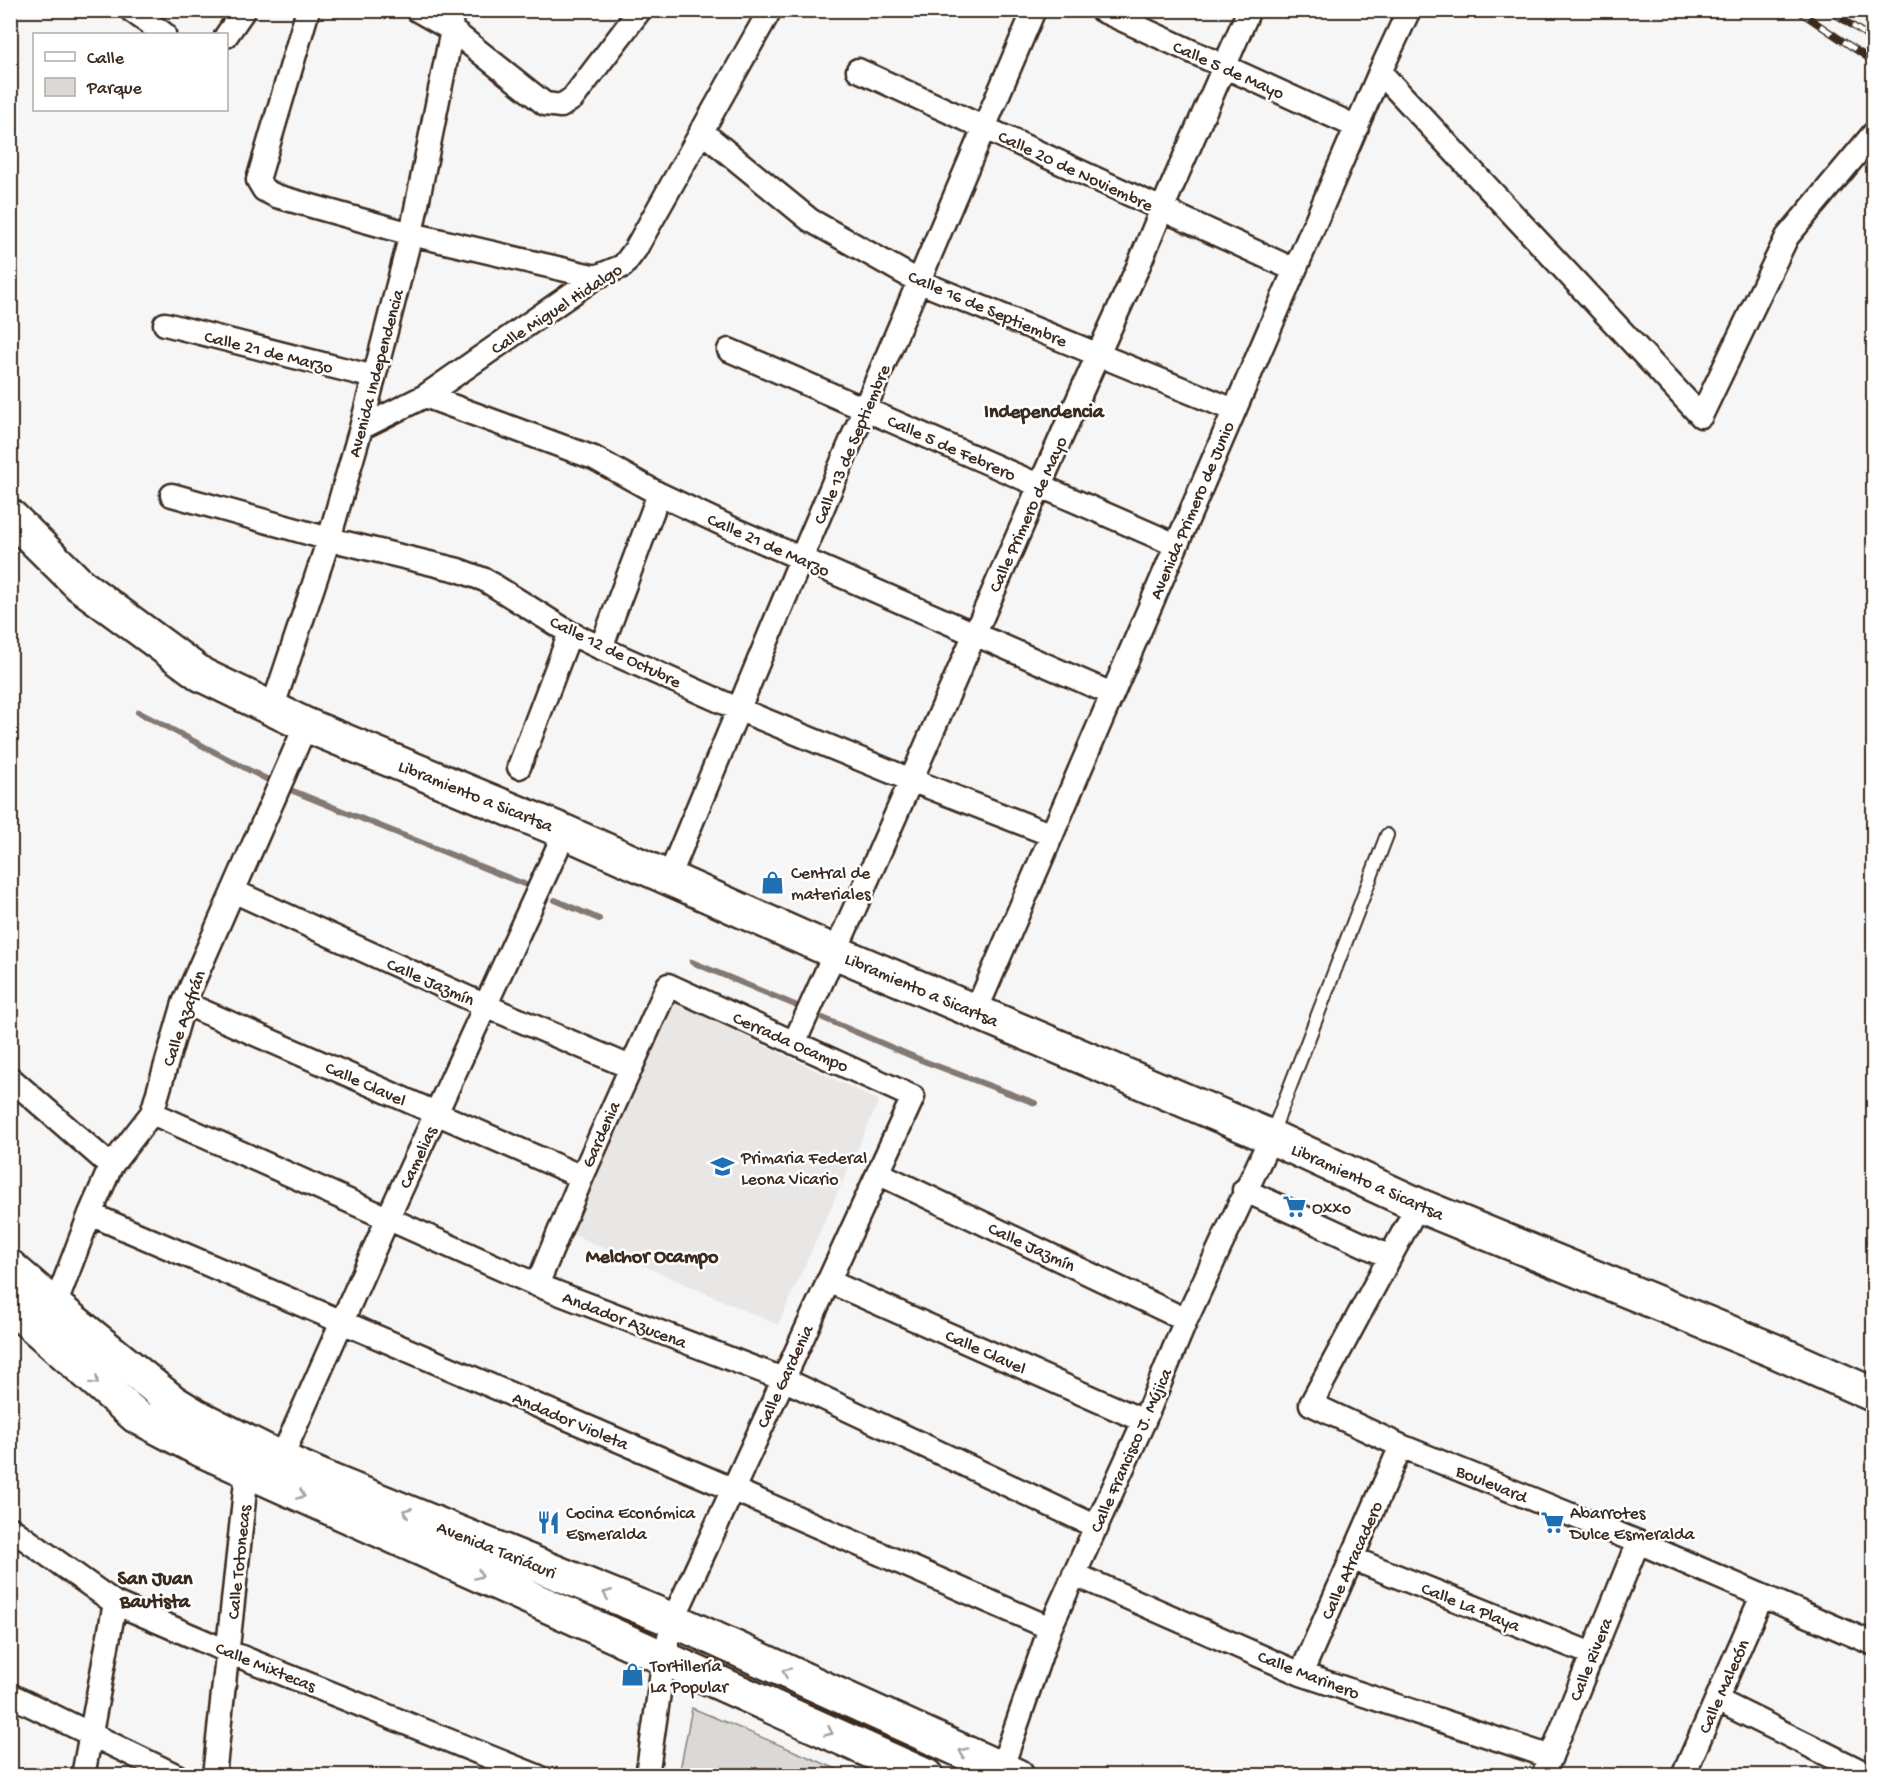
<svg xmlns="http://www.w3.org/2000/svg" width="1884" height="1786" font-family="'Gochi Hand',sans-serif">
<style>
.built{fill:#e9e7e6}
.green{fill:#dbd9d6;stroke:#8b827a;stroke-width:1.5}
.lines{fill:none;stroke-linecap:round;stroke-linejoin:round}
.stream{stroke:#847972;stroke-width:6}
.lane-casing{stroke:#3b2a1e;stroke-width:16}
.street-casing{stroke:#3b2a1e;stroke-width:27}
.secondary-casing{stroke:#3b2a1e;stroke-width:38}
.lane{stroke:#fff;stroke-width:12}
.street{stroke:#fff;stroke-width:22}
.secondary{stroke:#fff;stroke-width:33}
.rail-casing{stroke:#3b2a1e;stroke-width:7}
.rail{stroke:#fff;stroke-width:4.5;stroke-dasharray:14;stroke-linecap:butt}
.oneway{stroke:#a79f9a}
.labels{text-anchor:middle;stroke-width:5;stroke-linejoin:round;paint-order:stroke}
.street-label{font-size:18px;fill:#3b2a1e;stroke:#fff}
.poi-label{font-size:18px;fill:#3b2a1e;stroke:#fff;text-anchor:start}
.neighbourhood-label{font-size:20px;font-weight:bold;fill:#3b2a1e;stroke:#fff}
</style>
<rect width="100%" height="100%" fill="#f7f6f6"/>
<filter id="ink" filterUnits="userSpaceOnUse"><feTurbulence type="fractalNoise" baseFrequency=".0167" numOctaves="2"/><feDisplacementMap in="SourceGraphic" scale="12" xChannelSelector="R" yChannelSelector="G"/><feConvolveMatrix kernelMatrix="1 2 1 2 8 2 1 2 1" color-interpolation-filters="sRGB"/></filter>
<g filter="url(#ink)">
<path class="built" d="M669,999L879,1101L778,1325L567,1232Z"/>
<path class="green" d="M692,1708L851,1775H679Z"/>
<g class="lines">
<path class="stream" d="M138,712L270,781
M293,791L524,884
M555,900L599,919
M692,962L795,1005
M823,1018L921,1060L1035,1103"/>
<defs>
<path id="lane" d="M1271,1136L1387,835"/>
<path id="street" d="M131,10L164,34
M308,10L258,180L264,190L276,196L411,234L596,277
M417,10L452,30L545,104L561,106L573,98L640,10
M1101,10L1357,127
M226,36L244,10
M858,70L1295,270
M1380,72L1701,416L1787,237L1874,133
M701,131L810,220L920,282L1234,410
M165,324L374,377
M729,350L1176,545
M425,396L594,458L659,494L729,527L1112,694
M361,428L425,396L596,277L623,266L635,250L770,10
M172,495L329,539L458,570L485,580L570,633L601,648L740,710L911,780L1052,835
M601,648L659,494
M272,709L329,539L361,428L411,234L452,30L450,10
M519,767L570,633
M669,877L801,559L1034,10
M233,891L486,1006L630,1067
M184,1003L582,1177
M976,1011L1380,72L1409,10
M794,1043C912,786 1019,524 1138,267L1162,209L1249,10
M10,1078L111,1166
M152,1113L537,1285L783,1379L1097,1527
M878,1173L1186,1320
M1244,1190L1390,1257
M1418,1205L1311,1404L1401,1446L1638,1542L1874,1644
M90,1214L732,1489L1050,1628
M828,1281L1144,1421
M537,1285L582,1177L668,985L913,1097L673,1620L664,1658L647,1776
M55,1306L90,1214L111,1166L152,1113L184,1003L306,725
M276,1470L388,1218L565,832
M10,1528L115,1603L229,1652L537,1776
M1351,1558L1592,1654
M1074,1574L1301,1674L1551,1757
M1301,1674L1401,1446
M10,1695L177,1776
M1717,1700L1871,1776
M83,1776L115,1603
M214,1776L247,1472
M999,1776L1050,1628L1144,1421L1186,1320L1271,1137
M1543,1776L1638,1542
M1683,1776L1762,1596"/>
<path id="secondary" d="M10,516L80,585L202,675L306,725L565,832L835,952L1271,1137L1418,1205L1775,1351L1874,1395
M10,1267L55,1306L173,1402L196,1416L281,1459L331,1481L673,1620L1017,1776
M10,1305L136,1416L195,1447L926,1776"/>
</defs>
<use href="#lane" class="lane-casing"/>
<use href="#street" class="street-casing"/>
<use href="#secondary" class="secondary-casing"/>
<use href="#lane" class="lane"/>
<use href="#street" class="street"/>
<use href="#secondary" class="secondary"/>
<defs>
<path id="rail" d="M1797,10L1874,62
M1829,10L1874,40"/>
</defs>
<use href="#rail" class="rail-casing"/>
<use href="#rail" class="rail"/>
</g>
<defs><path id="oneway-chevron" d="M-2-3.5L2.5 0L-2 3.5" fill="none" stroke-width="1.6" stroke-linecap="round" stroke-linejoin="round" transform="scale(1.5)"/></defs>
<g class="oneway">
<use href="#oneway-chevron" transform="translate(95 1381) rotate(42)"/>
<use href="#oneway-chevron" transform="translate(301 1495) rotate(24)"/>
<use href="#oneway-chevron" transform="translate(407 1512) rotate(-158)"/>
<use href="#oneway-chevron" transform="translate(479 1575) rotate(24)"/>
<use href="#oneway-chevron" transform="translate(607 1594) rotate(-158)"/>
<use href="#oneway-chevron" transform="translate(786 1672) rotate(-156)"/>
<use href="#oneway-chevron" transform="translate(829 1732) rotate(24)"/>
<use href="#oneway-chevron" transform="translate(963 1752) rotate(-156)"/>
</g>
</g>
<defs>
<symbol id="shop-bare" viewBox="-9 -9 18 18"><path d="M-5-2.5h2.3a2.7 3.5 0 0 1 5.4 0H5L5.5 6h-11ZM-1.5-2.5h3a1.5 2.3 0 0 0-3 0Z" fill="#1f6fb2" stroke="#fff" stroke-width="2.5" paint-order="stroke"/></symbol>
<symbol id="school-bare" viewBox="-9 -9 18 18"><path d="M0-5L7-2L0 1L-7-2ZM-4 1L0 2.5L4 1V4Q0 6-4 4Z" fill="#1f6fb2" stroke="#fff" stroke-width="2.5" paint-order="stroke"/></symbol>
<symbol id="supermarket-bare" viewBox="-9 -9 18 18"><path d="M-6-5.5h2.5l.6 2H6L4.5 2H-2.5L-4.4-4H-6ZM-1.5 3.2a1.3 1.3 0 1 0 .1 0ZM3 3.2a1.3 1.3 0 1 0 .1 0Z" fill="#1f6fb2" stroke="#fff" stroke-width="2.5" paint-order="stroke"/></symbol>
<symbol id="restaurant-bare" viewBox="-9 -9 18 18"><path d="M-5-6h1v4h1v-4h1v4h1v-4h1v5L-1.5 .5V6h-2V.5L-5-1ZM5-6V6H3V1.5H1.5Q1.5-4 5-6Z" fill="#1f6fb2" stroke="#fff" stroke-width="2.5" paint-order="stroke"/></symbol>
</defs>
<g fill-rule="evenodd">
<use href="#shop-bare" x="756" y="866" width="33" height="33"/>
<use href="#school-bare" x="706" y="1150" width="33" height="33"/>
<use href="#supermarket-bare" x="1278" y="1190" width="33" height="33"/>
<use href="#restaurant-bare" x="532" y="1506" width="33" height="33"/>
<use href="#supermarket-bare" x="1536" y="1506" width="33" height="33"/>
<use href="#shop-bare" x="616" y="1658" width="33" height="33"/>
</g>
<g class="labels">
<g class="street-label">
<text transform="translate(1229 69) rotate(24)" y="6">Calle 5 de Mayo</text>
<text transform="translate(1076 170) rotate(25)" y="6">Calle 20 de Noviembre</text>
<text transform="translate(556 308) rotate(-33)" y="6">Calle Miguel Hidalgo</text>
<text transform="translate(988 308) rotate(23)" y="6">Calle 16 de Septiembre</text>
<text transform="translate(269 351) rotate(14)" y="6">Calle 21 de Marzo</text>
<text transform="translate(375 373) rotate(-75)" y="6">Avenida Independencia</text>
<text transform="translate(851 444) rotate(-67)" y="6">Calle 13 de Septiembre</text>
<text transform="translate(952 447) rotate(24)" y="6">Calle 5 de Febrero</text>
<text transform="translate(1191 510) rotate(-67)" y="6">Avenida Primero de Junio</text>
<text transform="translate(1027 514) rotate(-66)" y="6">Calle Primero de Mayo</text>
<text transform="translate(769 544) rotate(24)" y="6">Calle 21 de Marzo</text>
<text transform="translate(616 651) rotate(26)" y="6">Calle 12 de Octubre</text>
<text transform="translate(476 795) rotate(22)" y="6">Libramiento a Sicartsa</text>
<text transform="translate(431 981) rotate(24)" y="6">Calle Jazmín</text>
<text transform="translate(922 989) rotate(23)" y="6">Libramiento a Sicartsa</text>
<text transform="translate(183 1018) rotate(-71)" y="6">Calle Azafrán</text>
<text transform="translate(791 1041) rotate(24)" y="6">Cerrada Ocampo</text>
<text transform="translate(366 1083) rotate(24)" y="6">Calle Clavel</text>
<text transform="translate(600 1134) rotate(-66)" y="6">Gardenia</text>
<text transform="translate(417 1157) rotate(-65)" y="6">Camelias</text>
<text transform="translate(1368 1181) rotate(24)" y="6">Libramiento a Sicartsa</text>
<text transform="translate(1032 1246) rotate(25)" y="6">Calle Jazmín</text>
<text transform="translate(625 1319) rotate(21)" y="6">Andador Azucena</text>
<text transform="translate(986 1351) rotate(24)" y="6">Calle Clavel</text>
<text transform="translate(784 1376) rotate(-65)" y="6">Calle Gardenia</text>
<text transform="translate(571 1420) rotate(23)" y="6">Andador Violeta</text>
<text transform="translate(1130 1450) rotate(-66)" y="6">Calle Francisco J. Mújica</text>
<text transform="translate(1492 1483) rotate(22)" y="6">Boulevard</text>
<text transform="translate(497 1549) rotate(22)" y="6">Avenida Tariácuri</text>
<text transform="translate(1351 1560) rotate(-66)" y="6">Calle Atracadero</text>
<text transform="translate(238 1562) rotate(-84)" y="6">Calle Totonecas</text>
<text transform="translate(1471 1606) rotate(22)" y="6">Calle La Playa</text>
<text transform="translate(1590 1659) rotate(-68)" y="6">Calle Rivera</text>
<text transform="translate(266 1666) rotate(22)" y="6">Calle Mixtecas</text>
<text transform="translate(1309 1674) rotate(21)" y="6">Calle Marinero</text>
<text transform="translate(1723 1686) rotate(-66)" y="6">Calle Malecón</text>
</g>
<g class="poi-label">
<text x="791" y="878">Central de<tspan x="791" dy="21">materiales</tspan></text>
<text x="741" y="1163">Primaria Federal<tspan x="741" dy="21">Leona Vicario</tspan></text>
<text x="1312" y="1213">Oxxo</text>
<text x="566" y="1518">Cocina Económica<tspan x="566" dy="21">Esmeralda</tspan></text>
<text x="1570" y="1518">Abarrotes<tspan x="1570" dy="21">Dulce Esmeralda</tspan></text>
<text x="650" y="1671">Tortillería<tspan x="650" dy="21">La Popular</tspan></text>
</g>
<g class="neighbourhood-label">
<text x="1044" y="417">Independencia</text>
<text x="652" y="1262">Melchor Ocampo</text>
<text x="155" y="1584">San Juan<tspan x="155" dy="23">Bautista</tspan></text>
</g>
</g>
<rect width="1884" height="1786" fill="none" stroke="#fff" stroke-width="36"/>
<rect x="18" y="18" width="1848" height="1750" fill="none" stroke="#3b2a1e" stroke-width="2" filter="url(#ink)"/>
<rect x="33" y="33" width="195" height="78" fill="#ffffff" stroke="#b1aaa5" stroke-width="1.5"/>
<rect x="45" y="52" width="30" height="9" fill="#ffffff" stroke="#b1aaa5" stroke-width="1.5"/>
<text x="87" y="63" font-size="18" fill="#3b2a1e">Calle</text>
<rect x="45" y="78" width="30" height="18" fill="#dbd9d6" stroke="#b1aaa5" stroke-width="1.5"/>
<text x="87" y="93" font-size="18" fill="#3b2a1e">Parque</text>
</svg>
